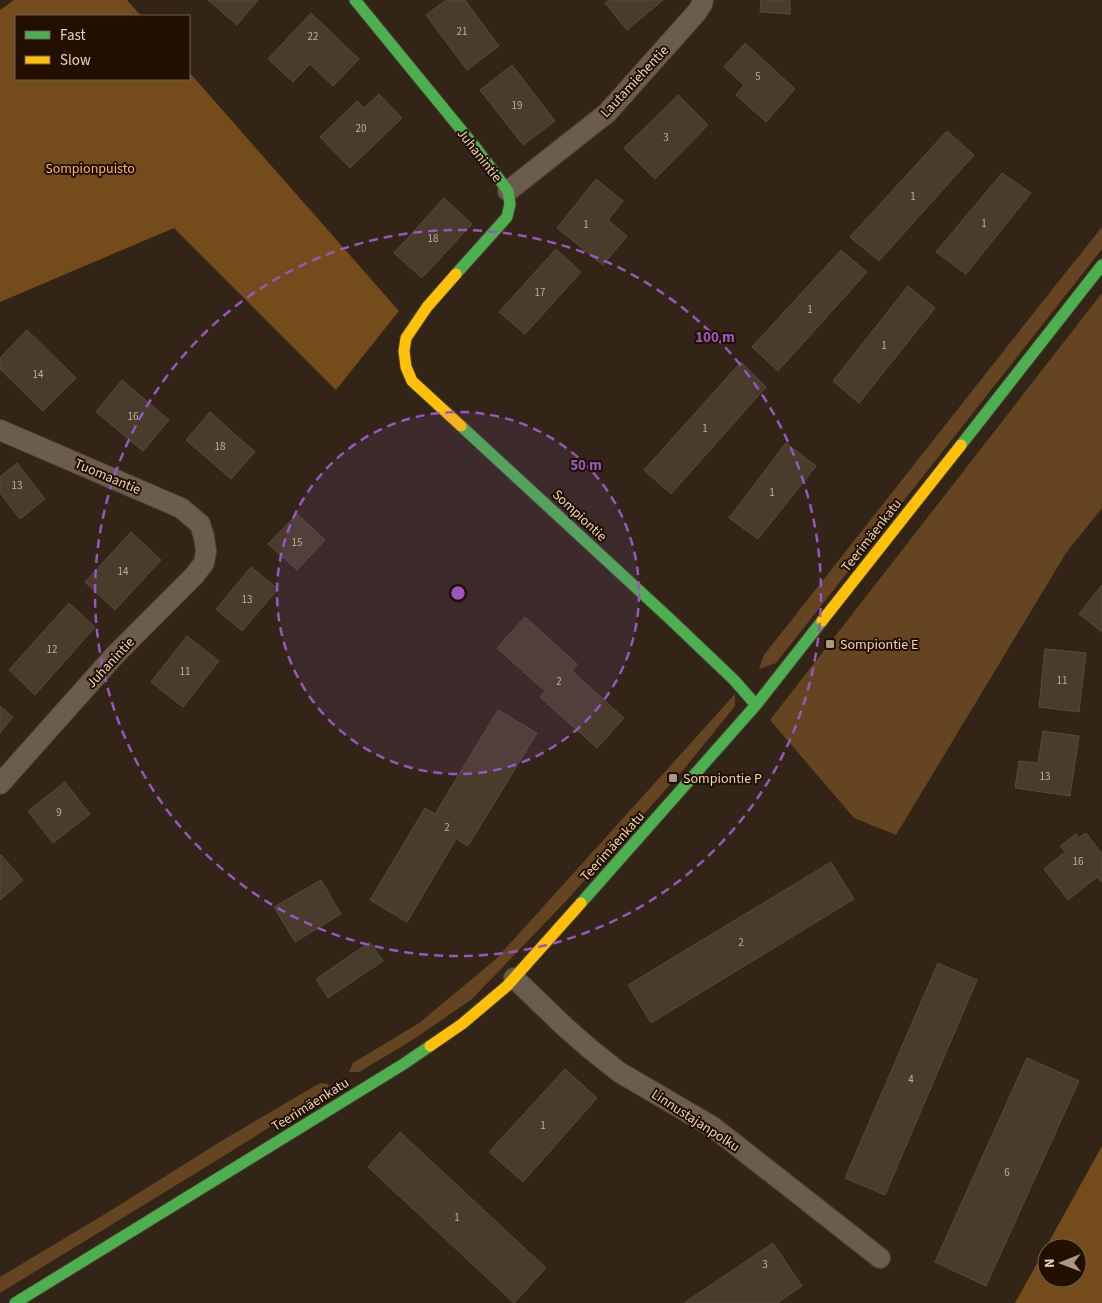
<svg xmlns="http://www.w3.org/2000/svg" width="1102" height="1303" font-family="'Source Sans 3',sans-serif">
<style>
.green{fill:#644421}
.forest{fill:#744b1b;fill-rule:evenodd}
.building{fill:#483d2b;stroke:#564b39}
.lines{fill:none;stroke-linecap:round;stroke-linejoin:round}
.street-casing{stroke:#4e4134;stroke-width:22}
.fast-casing{stroke:#4e4134;stroke-width:13}
.slow-casing{stroke:#4e4134;stroke-width:13}
.street{stroke:#6a5d50;stroke-width:20}
.fast{stroke:#4caf50;stroke-width:11}
.slow{stroke:#ffc107;stroke-width:11}
.ring{fill:none;stroke:#9856be;stroke-width:2.5;stroke-dasharray:9 6}
.poi-dot{fill:#ac9782;stroke:#210f00;stroke-width:2}
.labels{text-anchor:middle;stroke-width:4;stroke-linejoin:round;paint-order:stroke}
.number-label{font-size:11px;fill:#c4ae97}
.street-label{font-size:14px;fill:#eed4bb;stroke:#210f00}
.park-label{font-size:14px;fill:#fdb76f;stroke:#210f00}
.poi-label{font-size:14px;fill:#eed4bb;stroke:#210f00;text-anchor:start}
.centre{fill:#9856be;stroke:#210f00;stroke-width:2.5}
.ring-label{font-size:15px;text-anchor:middle;font-weight:bold;fill:#9856be;stroke:#210f00;stroke-width:4;stroke-linejoin:round;paint-order:stroke}
</style>
<rect width="100%" height="100%" fill="#322517"/>
<path class="green" d="M1102,227V249L776,663L759,669L764,655L1043,301Z
M1102,293V508L1066,553L896,835L854,818L770,720Z
M735,694V706L685,768L567,900L472,999L414,1039L359,1072H349L353,1063L419,1023L496,959Z
M320,1083L329,1084L326,1092L227,1154L0,1293V1277L110,1211L223,1140Z"/>
<path class="forest" d="M14,0H127L141,16H16V79H189V72L399,311L336,390L174,228L0,302V10Z
M1102,1146V1303H1015ZM1047,1248H1077V1278H1047Z"/>
<path class="building" d="M208,0H258L237,25Z
M446,0H465L499,46L467,70L426,15Z
M610,0H663L627,30L605,3Z
M761,0H790V14L760,12Z
M311,13L359,59L333,86L310,64L293,82L268,59Z
M745,43L795,89L766,122L736,95L744,85L724,67Z
M512,65L555,121L523,145L480,90Z
M379,94L402,118L350,168L320,137L357,101L364,108Z
M678,95L708,125L655,179L624,148Z
M947,131L974,155L879,261L850,237Z
M1002,173L1031,193L966,274L936,252Z
M596,179L623,201L608,220L627,236L603,265L557,228Z
M444,198L472,224L422,278L394,253Z
M556,249L581,272L525,334L499,312Z
M841,250L867,272L778,371L752,347Z
M908,286L935,308L859,403L833,381Z
M27,330L76,378L43,411L0,369V358Z
M741,362L766,387L671,494L644,470Z
M122,380L169,420L143,451L96,412Z
M210,412L255,452L231,479L186,440Z
M786,443L816,466L758,539L729,518Z
M17,463L45,499L20,519L0,493V477Z
M297,514L325,540L297,570L268,544Z
M131,532L161,560L115,610L85,582Z
M251,567L278,589L242,631L216,609Z
M1102,585V632L1079,614Z
M69,603L95,627L35,695L9,670Z
M525,617L577,664L572,671L624,718L597,748L540,697L545,691L497,648Z
M187,636L219,661L183,707L151,682Z
M1045,649L1086,653L1079,712L1039,707Z
M0,706L13,717L0,733Z
M498,710L537,733L468,846L456,839L407,922L370,900L425,808L435,814Z
M1043,731L1079,736L1070,796L1015,788L1019,761L1038,763Z
M65,782L90,814L53,843L28,811Z
M1086,833L1102,854V881L1101,882L1097,877L1068,900L1044,869L1065,852L1060,846L1076,834L1078,838Z
M1,855L23,880L0,900V856Z
M831,862L854,899L651,1023L628,985Z
M321,880L341,914L295,942L274,907Z
M370,942L383,961L328,998L316,979Z
M938,963L977,980L885,1195L845,1178Z
M1027,1058L1079,1081L986,1286L935,1262Z
M565,1069L597,1098L523,1182L489,1152Z
M400,1132L546,1268L514,1303L368,1167Z
M773,1243L802,1286L777,1303H684Z"/>
<g class="lines">
<defs>
<path id="street" d="M508,191L607,113L697,12L702,4L703,0
M0,430L181,508L200,524L204,537L206,551L204,563L194,576L114,656L0,784
M514,978L565,1027L589,1048L619,1072L713,1127L759,1163L880,1258"/>
<path id="fast" d="M355,0L476,148L508,191L510,204L507,217L456,274
M461,426L670,619L734,680L756,705
M961,445L1102,265
M581,903L756,705L822,621
M15,1303L402,1065L430,1046"/>
<path id="slow" d="M456,274L427,307L406,338L404,351L406,367L412,381L461,426
M822,621L961,445
M430,1046L462,1024L507,986L581,903"/>
</defs>
<use href="#street" class="street-casing"/>
<use href="#fast" class="fast-casing"/>
<use href="#slow" class="slow-casing"/>
<use href="#street" class="street"/>
<use href="#fast" class="fast"/>
<use href="#slow" class="slow"/>
</g>
<circle cx="458" cy="593" r="181" fill="#9856be" fill-opacity=".12"/>
<g class="ring">
<circle cx="458" cy="593" r="181"/>
<circle cx="458" cy="593" r="363"/>
</g>
<g class="poi-dot">
<rect x="825" y="639" width="10" height="10" rx="2.5"/>
<rect x="668" y="773" width="10" height="10" rx="2.5"/>
</g>
<g class="labels">
<g class="number-label">
<text x="462" y="35">21</text>
<text x="313" y="40">22</text>
<text x="758" y="80">5</text>
<text x="517" y="109">19</text>
<text x="361" y="132">20</text>
<text x="666" y="141">3</text>
<text x="913" y="200">1</text>
<text x="984" y="227">1</text>
<text x="586" y="228">1</text>
<text x="433" y="242">18</text>
<text x="540" y="296">17</text>
<text x="810" y="313">1</text>
<text x="884" y="349">1</text>
<text x="38" y="378">14</text>
<text x="133" y="420">16</text>
<text x="705" y="432">1</text>
<text x="220" y="450">18</text>
<text x="17" y="489">13</text>
<text x="772" y="496">1</text>
<text x="297" y="546">15</text>
<text x="123" y="575">14</text>
<text x="247" y="603">13</text>
<text x="52" y="653">12</text>
<text x="185" y="675">11</text>
<text x="1062" y="684">11</text>
<text x="559" y="685">2</text>
<text x="1045" y="780">13</text>
<text x="59" y="816">9</text>
<text x="447" y="831">2</text>
<text x="1078" y="865">16</text>
<text x="741" y="946">2</text>
<text x="911" y="1083">4</text>
<text x="543" y="1129">1</text>
<text x="1007" y="1176">6</text>
<text x="457" y="1221">1</text>
<text x="765" y="1268">3</text>
</g>
<g class="street-label">
<text transform="translate(634 81) rotate(-47)" y="5">Lautamiehentie</text>
<text transform="translate(480 155) rotate(52)" y="5">Juhanintie</text>
<text transform="translate(108 476) rotate(23)" y="5">Tuomaantie</text>
<text transform="translate(580 515) rotate(43)" y="5">Sompiontie</text>
<text transform="translate(871 535) rotate(-52)" y="5">Teerimäenkatu</text>
<text transform="translate(110 662) rotate(-47)" y="5">Juhanintie</text>
<text transform="translate(612 846) rotate(-48)" y="5">Teerimäenkatu</text>
<text transform="translate(310 1104) rotate(-32)" y="5">Teerimäenkatu</text>
<text transform="translate(696 1120) rotate(33)" y="5">Linnustajanpolku</text>
</g>
<g class="park-label">
<text x="90" y="173">Sompionpuisto</text>
</g>
<g class="poi-label">
<text x="840" y="649">Sompiontie E</text>
<text x="683" y="783">Sompiontie P</text>
</g>
</g>
<circle cx="458" cy="593" r="8" class="centre"/>
<g class="ring-label">
<text x="715" y="342">100 m</text>
<text x="586" y="470">50 m</text>
</g>
<rect x="15" y="15" width="175" height="65" fill="#210f00" stroke="#735e4b"/>
<rect x="25" y="31" width="25" height="8" fill="#4caf50" stroke="#735e4b"/>
<text x="60" y="40" font-size="15" fill="#eed4bb">Fast</text>
<rect x="25" y="56" width="25" height="8" fill="#ffc107" stroke="#735e4b"/>
<text x="60" y="65" font-size="15" fill="#eed4bb">Slow</text>
<g transform="translate(1062 1263) rotate(269)"><circle r="24" fill="#210f00" stroke="#735e4b"/>
<path d="M0-4L9 19L0 12L-9 19Z" fill="#ac9782"/>
<text y="-8" font-size="14" font-weight="bold" text-anchor="middle" fill="#eed4bb">N</text>
</g>
</svg>
